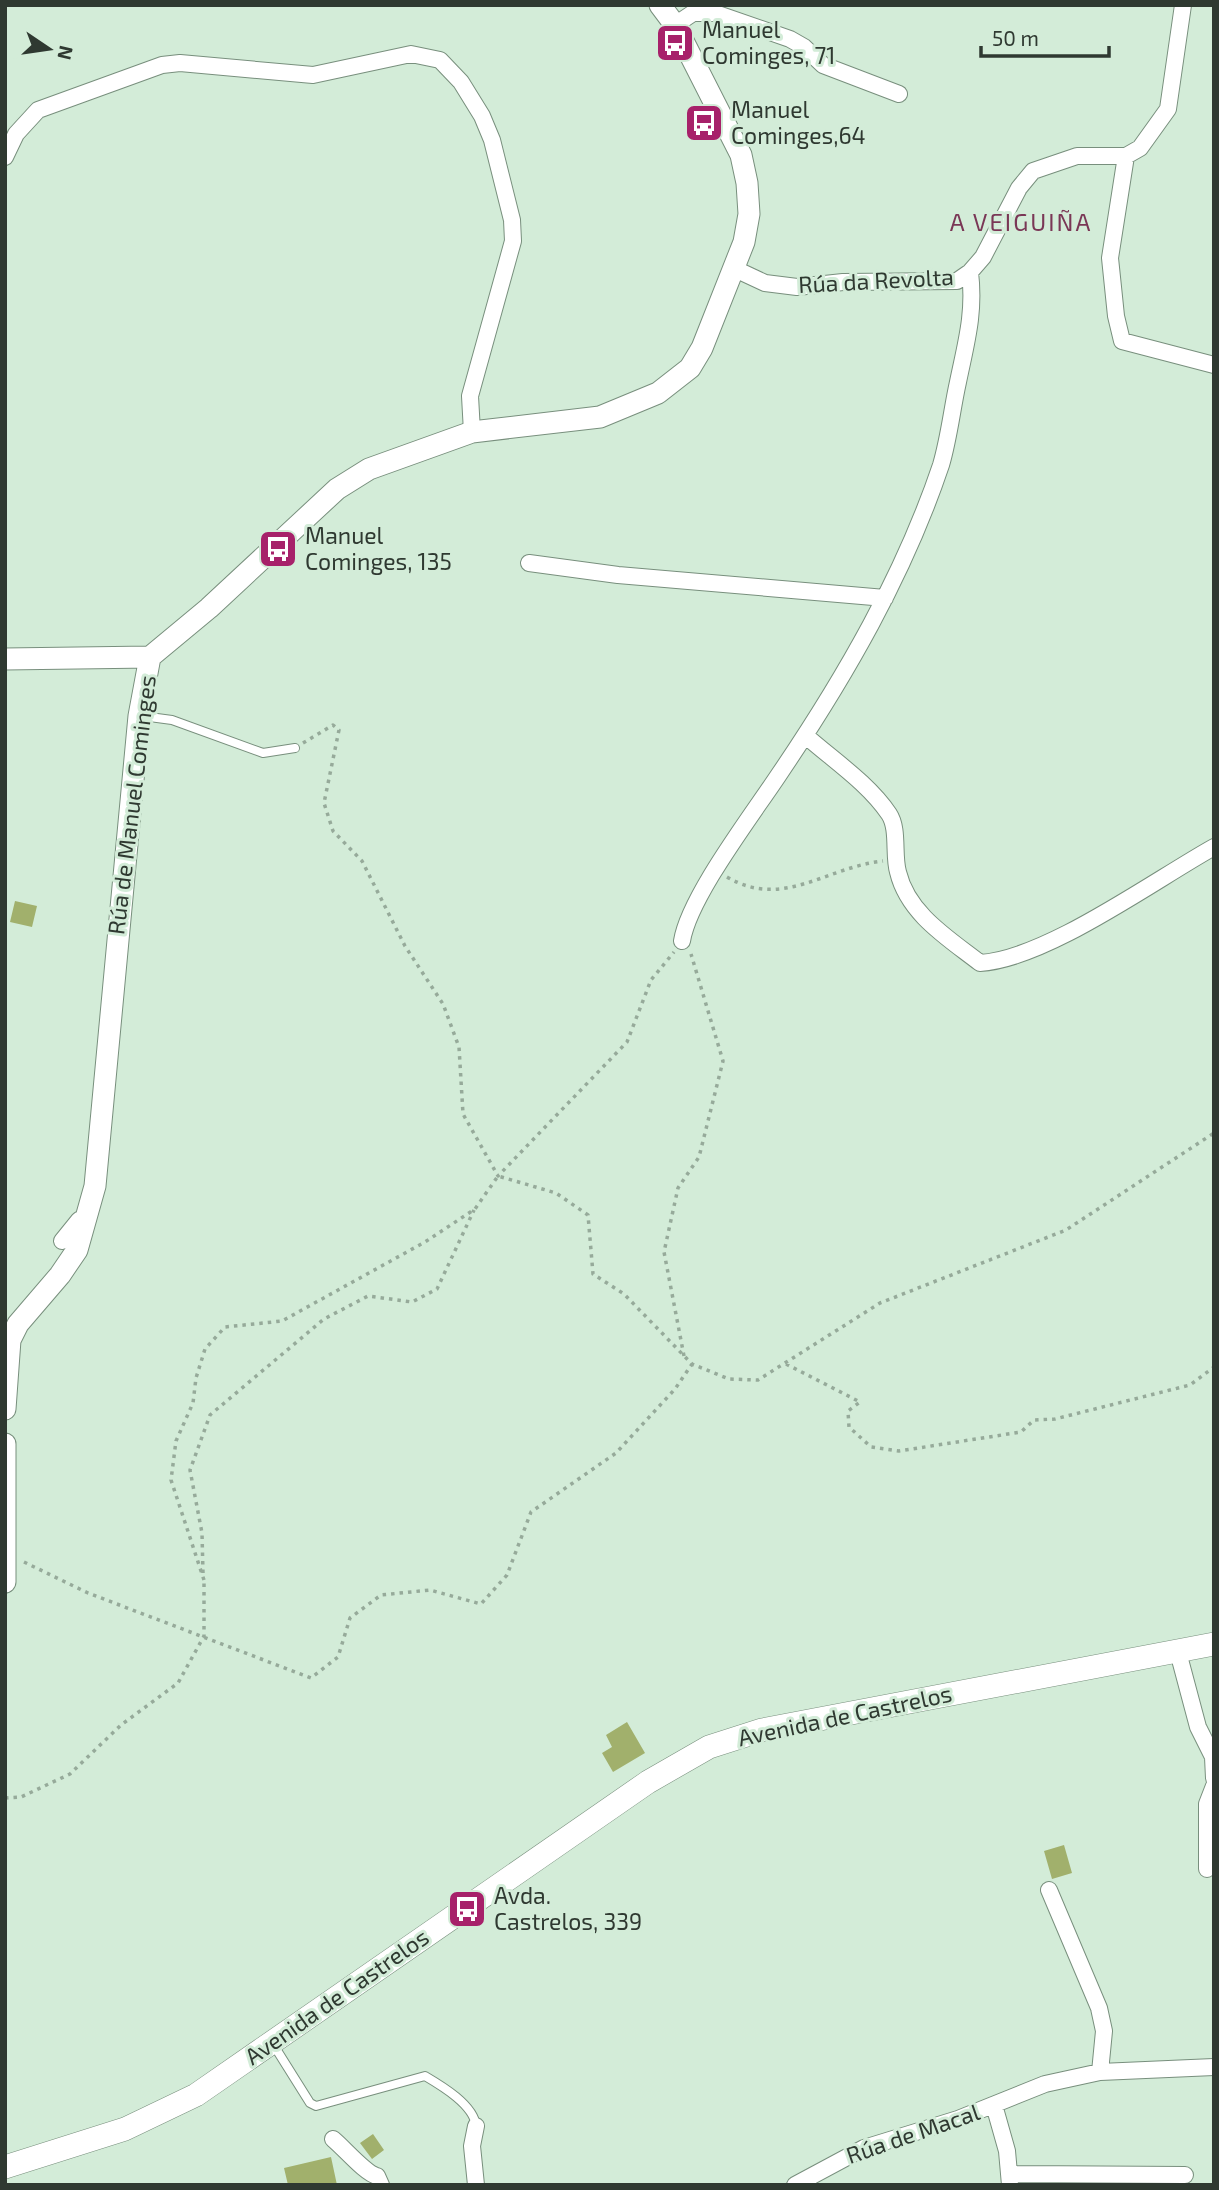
<svg xmlns="http://www.w3.org/2000/svg" width="1219" height="2190" font-family="'Exo 2',sans-serif">
<style>
.building{fill:#a1b06c}
.lines{fill:none;stroke-linecap:round;stroke-linejoin:round}
.service-casing{stroke:#788f7d;stroke-width:10}
.minor-casing{stroke:#788f7d;stroke-width:18}
.tertiary-casing{stroke:#788f7d;stroke-width:23}
.secondary-casing{stroke:#788f7d;stroke-width:24}
.path{stroke:#96aa9a;stroke-width:3.5;stroke-dasharray:3.5 5;stroke-linecap:butt}
.service{stroke:#fff;stroke-width:8}
.minor{stroke:#fff;stroke-width:16}
.tertiary{stroke:#fff;stroke-width:21}
.secondary{stroke:#fff;stroke-width:23}
.labels{text-anchor:middle;stroke-width:6;stroke-linejoin:round;paint-order:stroke}
.poi-label{font-size:23px;fill:#2f3931;stroke:#d3ecd8;text-anchor:start}
.street-label{font-size:23px;fill:#2f3931;stroke:#d3ecd8}
.neighbourhood-label{font-size:24px;letter-spacing:2px;fill:#7a3756;stroke:#d3ecd8}
</style>
<rect width="100%" height="100%" fill="#d3ecd8"/>
<path class="building" d="M15,901L37,906L32,927L10,922Z
M627,1722L645,1753L613,1772L602,1753L612,1747L606,1735Z
M1064,1845L1072,1873L1052,1879L1044,1851Z
M373,2134L384,2150L372,2159L360,2143Z
M331,2157L337,2185H288L284,2168Z"/>
<g class="lines">
<defs>
<path id="service" d="M142,716L172,720L263,753L295,748
M273,2044L310,2103L316,2106L425,2076C442,2086 474,2105 476,2126"/>
<path id="minor" d="M675,25L693,13H715L790,39L804,47L823,65L899,94
M1126,156L1110,258L1116,316L1122,341L1214,365
M5,157L16,134L38,110L162,65L180,63L313,75L411,54L440,60L461,82L482,116L492,140L512,220L513,241L470,396L472,432
M735,269L765,283L797,287L843,282L957,281L970,272L983,257L1019,188L1033,171L1077,156H1126L1140,148L1168,109L1183,5
M529,563L618,575L885,598
M806,736C833,760 868,783 889,814C899,829 893,855 898,872C908,914 948,938 980,963C1046,959 1153,881 1214,847
M682,941C689,897 753,814 780,773C845,677 904,575 941,465C949,438 952,409 958,382C966,343 975,313 970,272
M62,1241L79,1220L87,1221
M1178,1652L1198,1727L1213,1757L1214,1778
M1207,1869V1804L1214,1786
M1049,1890L1099,2008L1104,2031L1100,2072
M994,2105L1007,2151L1010,2185
M333,2139C344,2148 366,2174 377,2176L381,2185
M1010,2174L1185,2175
M476,2185L472,2146L476,2126
M795,2185L864,2148L958,2119L1045,2084L1100,2072L1214,2067"/>
<path id="tertiary" d="M5,659L150,657
M5,1409L10,1340L18,1324L60,1275L77,1250L95,1186L139,716L150,657L209,608L337,489L369,469L472,432L600,417L658,393L690,368L702,348L744,242L749,214L747,183L741,155L675,25L660,5
M5,1444V1582"/>
<path id="secondary" d="M5,2167L125,2129L196,2095L648,1782L709,1747L762,1730L1214,1644"/>
</defs>
<use href="#service" class="service-casing"/>
<use href="#minor" class="minor-casing"/>
<use href="#tertiary" class="tertiary-casing"/>
<use href="#secondary" class="secondary-casing"/>
<path class="path" d="M303,743L333,725L339,730L324,803L333,831L362,861L405,946L443,1004L459,1047L463,1114L498,1176L627,1042L651,980L674,952
M727,877C783,910 826,867 883,861
M684,1356L664,1252L678,1188L699,1157L723,1061L691,954
M786,1364L860,1402L848,1411L849,1427L871,1447L899,1451L1021,1432L1034,1420L1055,1419L1190,1385L1214,1367
M24,1562L88,1593L311,1678L338,1657L350,1618L381,1595L430,1590L481,1604L507,1575L531,1512L616,1453L675,1389L692,1364
M203,1573L202,1533L190,1470L210,1415L324,1319L368,1296L412,1302L437,1289L474,1210
M204,1580L171,1480L176,1441L193,1403L196,1378L205,1349L225,1327L282,1321L425,1242L475,1209L498,1176L556,1193L588,1215L593,1274L624,1294L692,1364L729,1379L758,1380L880,1303L1066,1230L1214,1133
M5,1798L21,1797L70,1774L121,1725L178,1683L204,1636V1581"/>
<use href="#service" class="service"/>
<use href="#minor" class="minor"/>
<use href="#tertiary" class="tertiary"/>
<use href="#secondary" class="secondary"/>
</g>
<defs>
<symbol id="bus-square" viewBox="-11 -11 22 22"><rect x="-9" y="-9" width="18" height="18" rx="4" fill="#a7216a" stroke="#d3ecd8"/><path d="M-5-6H5V4H4V6H2V4H-2V6H-4V4H-5ZM-3.5-4V0h7V-4ZM-3.5 1.2v1.5H-2V1.2ZM2 1.2v1.5H3.5V1.2Z" fill="#fff"/></symbol>
</defs>
<g fill-rule="evenodd">
<use href="#bus-square" x="653" y="21" width="44" height="44"/>
<use href="#bus-square" x="682" y="101" width="44" height="44"/>
<use href="#bus-square" x="256" y="527" width="44" height="44"/>
<use href="#bus-square" x="445" y="1887" width="44" height="44"/>
</g>
<g class="labels">
<g class="poi-label">
<text x="702" y="38">Manuel<tspan x="702" dy="26">Cominges, 71</tspan></text>
<text x="731" y="118">Manuel<tspan x="731" dy="26">Cominges,64</tspan></text>
<text x="305" y="544">Manuel<tspan x="305" dy="26">Cominges, 135</tspan></text>
<text x="494" y="1904">Avda.<tspan x="494" dy="26">Castrelos, 339</tspan></text>
</g>
<g class="street-label">
<text transform="translate(876 281) rotate(-3)" y="8">Rúa da Revolta</text>
<text transform="translate(132 805) rotate(-83)" y="8">Rúa de Manuel Cominges</text>
<text transform="translate(845 1716) rotate(-12)" y="8">Avenida de Castrelos</text>
<text transform="translate(337 1997) rotate(-35)" y="8">Avenida de Castrelos</text>
<text transform="translate(913 2134) rotate(-19)" y="8">Rúa de Macal</text>
</g>
<g class="neighbourhood-label">
<text x="1021" y="231">A VEIGUIÑA</text>
</g>
</g>
<rect width="1219" height="2190" fill="none" stroke="#2f3931" stroke-width="14"/>
<g transform="translate(49 49) rotate(103)" stroke="#d3ecd8" stroke-width="5" paint-order="stroke">
<path d="M0-5L12 26L0 18L-12 26Z" fill="#2f3931"/>
<text y="-10" font-size="19" font-weight="bold" text-anchor="middle" fill="#2f3931">N</text>
</g>
<path d="M981 46v10h128v-10" fill="none" stroke="#2f3931" stroke-width="3.5"/>
<text x="992" y="46" font-size="21" fill="#2f3931" stroke="#d3ecd8" stroke-width="5" paint-order="stroke">50 m</text>
</svg>
